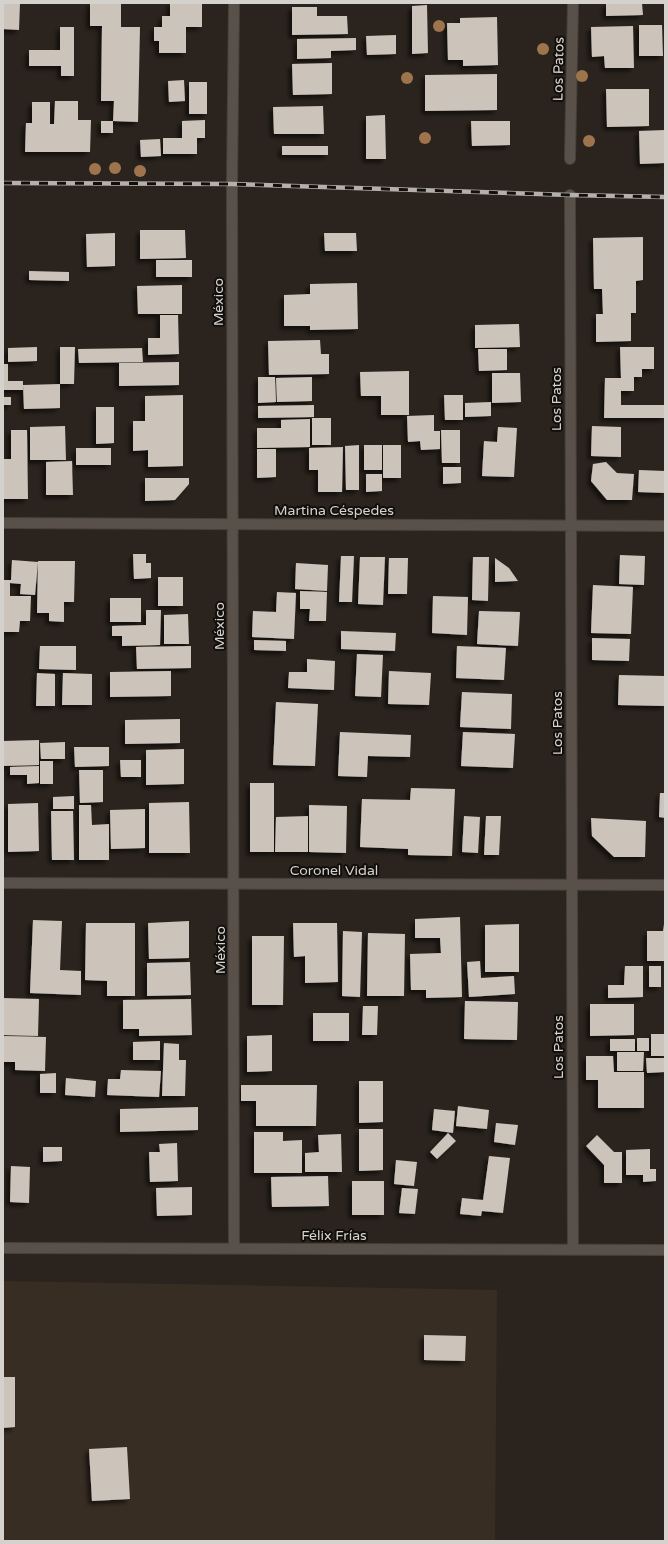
<svg xmlns="http://www.w3.org/2000/svg" width="668" height="1544" font-family="'Varela Round',sans-serif">
<style>
.built{fill:#382d23}
.building{fill:#ccc3bb;filter:url(#shadow)}
.lines{fill:none;stroke-linecap:round;stroke-linejoin:round}
.minor-casing{stroke:#45403b;stroke-width:12}
.minor{stroke:#585049;stroke-width:10}
.rail-casing{stroke:#b5b0ac;stroke-width:4.5}
.rail{stroke:#110e0b;stroke-width:3;stroke-dasharray:9;stroke-linecap:butt}
.tree{fill:#9e744d}
.labels{text-anchor:middle;stroke-width:4;stroke-linejoin:round;paint-order:stroke}
.street-label{font-size:14px;fill:#d5d1cd;stroke:#110e0b}
</style>
<defs>
<filter id="shadow"><feDropShadow dx="-3.5" dy="3.5" stdDeviation="2" flood-color="#0009"/></filter>
</defs>
<rect width="100%" height="100%" fill="#2b241e"/>
<path class="built" d="M3,1281L497,1290L495,1541H3Z"/>
<path class="building" d="M3,3H20L19,30L3,29Z
M90,3H121V27H140L138,122L113,121L114,101H101L102,26H90Z
M170,3H202V27H186V53H159V41H154V27H162V16H170Z
M606,3H642L643,15L606,16Z
M427,5L428,53L412,54V6Z
M292,7H317V16H347L348,34L292,35Z
M497,17L498,65L463,66V60H448L447,23H460V18Z
M639,25H662L663,56H639Z
M633,26L634,68H605L604,56L592,57L591,27Z
M60,27H74V76H61V66H29V50H60Z
M396,35V54L367,55L366,36Z
M356,38V50L331,51V58L297,59V39Z
M332,63V94L293,95L292,64Z
M497,74V110L425,111V75Z
M184,80L185,101L169,102L168,81Z
M189,82H207V114H189Z
M606,89H649V126L607,127Z
M55,101H78V120H91L90,152H25L26,123H32V102H50V124H54Z
M323,106L324,134H274L273,107Z
M385,115L386,159H366V116Z
M205,120V138H197V154H163V138H182V121Z
M101,121H113V133H101Z
M471,121H510V145L472,146Z
M665,130V163L640,164L639,131Z
M160,139L161,156L141,157L140,140Z
M282,146H328V155H282Z
M140,230H185L186,258L140,259Z
M115,233V266L87,267L86,234Z
M324,233H356L357,251H325Z
M643,237V280L636,281V313H631V341L596,342V314H603L602,289H594L593,238Z
M156,260H192V277H156Z
M29,271L69,272V281L29,280Z
M357,283L358,329L310,330V326H284V295L310,294V284Z
M182,285V314H138L137,286Z
M160,315H178L179,354L148,355V338H160Z
M519,324L520,347L475,348V325Z
M320,340L321,354H329V374L269,375L268,341Z
M37,347V361L8,362V348Z
M60,347H75L74,384H60Z
M620,347H654V369H642V377H634V391H621V405H665V418H604L605,378H621Z
M142,348L143,362L79,363L78,349Z
M478,349H507V370L479,371Z
M179,362V385L119,386V363Z
M3,364H8V381H3Z
M409,371V415H381V396H361L360,372Z
M492,373H520L521,402L492,403Z
M258,377H275L276,402L258,403Z
M312,377V401L277,402L276,378Z
M3,381H23V390H3Z
M60,384V408L24,409L23,385Z
M183,395V466L148,467V450L133,451V421H145V396Z
M444,395H463V420H445Z
M3,397H11V405H3Z
M491,402V416L465,417V403Z
M314,405V417L258,418V406Z
M96,407H114V443L96,444Z
M434,415V431H440V449L421,450L420,441L408,442L407,416Z
M312,418H331V445H312Z
M310,419V447L257,448V428H281V420Z
M65,426L66,460H30V427Z
M592,426L621,427V457L591,456Z
M498,427L517,428L514,477L482,476L484,441L497,442Z
M11,430H27L28,499H3V459H11Z
M441,430H460V463H442Z
M359,445V490H346L345,446Z
M364,445H382V470H364Z
M383,445H401V478H383Z
M343,447L342,492H318V470H309V448Z
M76,448H111V465H76Z
M257,449H276V477L257,478Z
M72,461L73,495H46V462Z
M606,462L617,473L634,474L632,500H607L591,481L593,464Z
M443,467H461V483L443,484Z
M639,470L665,471V493L638,492Z
M366,474H382V491L366,492Z
M145,478H189V484L175,500L145,501Z
M133,554H146V563H151V578L134,579Z
M620,555L645,556L644,585L619,584Z
M341,556H354L352,602H339Z
M360,557H385L383,605L358,604Z
M473,557H489L488,601L472,600Z
M389,558H408L407,594H388Z
M495,558L509,568L518,581L495,582Z
M12,560L38,562L35,595L20,594L21,584L10,583V596H31L30,621H20L19,632H3V580H11Z
M38,561H75L74,602H64V622L49,621V613H37Z
M296,563L328,565L327,591L295,589Z
M158,577H183V606H158Z
M593,585L633,587L631,634L591,633Z
M300,591L327,592L326,621H309L310,609H300Z
M277,592L296,593L294,639L252,637L253,611L276,612Z
M433,596L468,597L467,635L432,633Z
M110,598H141V622H110Z
M146,610H161L160,645L122,646V636H112V626L146,625Z
M479,611L520,612L518,646L477,644Z
M188,614L189,644H164V615Z
M341,631L396,633L395,651L341,649Z
M592,638L630,639L629,661L592,660Z
M254,640L286,641V651L254,650Z
M40,646H76V670L39,669Z
M191,646V668L137,669L136,647Z
M457,646L506,648L504,680L456,678Z
M357,654L383,655L381,697L355,696Z
M307,659L335,661L334,690L288,688L289,672H307Z
M171,671V696L110,697V672Z
M389,671L431,673L429,705L388,704Z
M37,673L55,674V706H36Z
M63,673L92,674V705H62Z
M619,675L665,676V706L618,705Z
M462,692L512,694L511,729L460,727Z
M276,702L318,704L315,766L273,765Z
M180,719V743L125,744V720Z
M340,732L411,735L410,757L368,756L367,777L338,776Z
M463,732L515,734L513,768L461,766Z
M39,740V765L3,766V741Z
M65,742V759H41L40,743Z
M74,747H109V766L75,767Z
M184,749V784L146,785V750Z
M120,760H141V777H121Z
M40,761H53V784H40Z
M39,766V783L27,784V775H10V767Z
M79,770H103V802L80,803Z
M250,783H274V852H250Z
M411,788L455,789L452,856L408,855V849L360,847L362,799L410,800Z
M660,793H665V818L659,817Z
M74,796V809H53V797Z
M189,802L190,853H149V803Z
M38,803L39,851L8,852V804Z
M79,805H91L92,825L109,824V860H79Z
M309,805L347,806L346,853L309,852Z
M145,809V848L111,849L110,810Z
M51,811H73L74,860H52Z
M308,816V852H275L276,817Z
M464,816L480,817L478,853L462,852Z
M486,816H501L499,855H484Z
M591,818L646,821L645,857H614L592,836Z
M460,917L462,997L426,998V990H411L410,954L441,953L440,938H415V919Z
M33,920L62,921L60,970L81,971V995L30,993Z
M189,921V958L149,959L148,923Z
M86,923H135V996H107V981L85,980Z
M293,923H337L338,982L305,983V956L294,957Z
M519,924V972H485V925Z
M664,924H665V961H647V931H663Z
M343,931L362,932L360,997L342,996Z
M368,933L405,934L404,996H367Z
M252,936H284L283,1005H252Z
M480,961L481,978L514,976L515,994L469,997L467,962Z
M190,962L191,995L147,996V963Z
M625,966H643V997L608,998V985H624Z
M649,966H661V987H649Z
M3,998L39,999L38,1036L3,1035Z
M191,999L192,1035L139,1036V1029H123V1000Z
M465,1001L518,1002L517,1040L464,1039Z
M590,1004H634V1035L590,1036Z
M363,1006H378L377,1035H362Z
M313,1013H349V1041H313Z
M651,1034H665V1056H651Z
M272,1035V1071L247,1072V1036Z
M3,1036L46,1037L45,1071L15,1070V1062H3Z
M637,1038H649V1051H637Z
M610,1039H635V1051H610Z
M160,1041V1060H133V1042Z
M164,1043L179,1044V1060H186L185,1096H162Z
M617,1052H644L643,1071H617Z
M586,1056H613L614,1072H644V1108H598V1080H586Z
M646,1058H665V1072L647,1073Z
M121,1070L161,1071L159,1097L107,1095L108,1079H120Z
M56,1073V1093H40V1074Z
M66,1078L96,1081L95,1097L65,1095Z
M359,1081H383V1122L359,1123Z
M241,1085H317L316,1126H256V1101H241Z
M458,1106L489,1110L487,1129L456,1126Z
M198,1107V1130L120,1132V1109Z
M434,1109L455,1111L453,1133L432,1130Z
M496,1123L518,1125L515,1145L494,1142Z
M359,1129H383V1170L359,1171Z
M254,1132H283V1141L302,1140V1173H254Z
M448,1133L456,1141L437,1159L430,1152Z
M341,1134L342,1172H305V1153L319,1152L318,1135Z
M597,1135L614,1152H622V1183H604V1165L586,1146Z
M177,1143L178,1181L150,1182L149,1152H160L159,1144Z
M43,1147H62V1161L43,1162Z
M650,1149V1169H656V1181L643,1182V1175H626V1150Z
M489,1156L510,1158L503,1213L482,1211L481,1216L460,1214L462,1198L483,1200Z
M396,1160L417,1162L414,1186L394,1184Z
M11,1166L30,1167L29,1203L10,1202Z
M328,1176L329,1206L272,1207L271,1177Z
M352,1181H384V1215H352Z
M192,1187V1215L157,1216L156,1188Z
M402,1188L418,1189L415,1214L399,1213Z
M424,1335L466,1336L465,1361L424,1360Z
M3,1377H15V1427L3,1428Z
M127,1447L130,1499L92,1501L89,1449Z"/>
<g class="lines">
<defs>
<path id="minor" d="M234,3L232,184L234,1248
M570,159L573,3
M570,195L573,1250
M3,523L665,526
M3,883L665,885
M3,1248L665,1250"/>
</defs>
<use href="#minor" class="minor-casing"/>
<use href="#minor" class="minor"/>
<defs>
<path id="rail" d="M3,183L232,184L570,195L665,197"/>
</defs>
<use href="#rail" class="rail-casing"/>
<use href="#rail" class="rail"/>
</g>
<g class="tree">
<circle cx="439" cy="26" r="6"/>
<circle cx="543" cy="49" r="6"/>
<circle cx="582" cy="76" r="6"/>
<circle cx="407" cy="78" r="6"/>
<circle cx="425" cy="138" r="6"/>
<circle cx="589" cy="141" r="6"/>
<circle cx="115" cy="168" r="6"/>
<circle cx="95" cy="169" r="6"/>
<circle cx="140" cy="171" r="6"/>
</g>
<g class="labels">
<g class="street-label">
<text transform="translate(558 69) rotate(-89)" y="5">Los Patos</text>
<text transform="translate(218 302) rotate(-90)" y="5">México</text>
<text transform="translate(556 399) rotate(-90)" y="5">Los Patos</text>
<text x="334" y="515">Martina Céspedes</text>
<text transform="translate(219 626) rotate(-90)" y="5">México</text>
<text transform="translate(557 723) rotate(-90)" y="5">Los Patos</text>
<text x="334" y="875">Coronel Vidal</text>
<text transform="translate(220 950) rotate(-90)" y="5">México</text>
<text transform="translate(558 1047) rotate(-90)" y="5">Los Patos</text>
<text x="334" y="1240">Félix Frías</text>
</g>
</g>
<rect width="668" height="1544" fill="none" stroke="#d5d1cd" stroke-width="8"/>
</svg>
